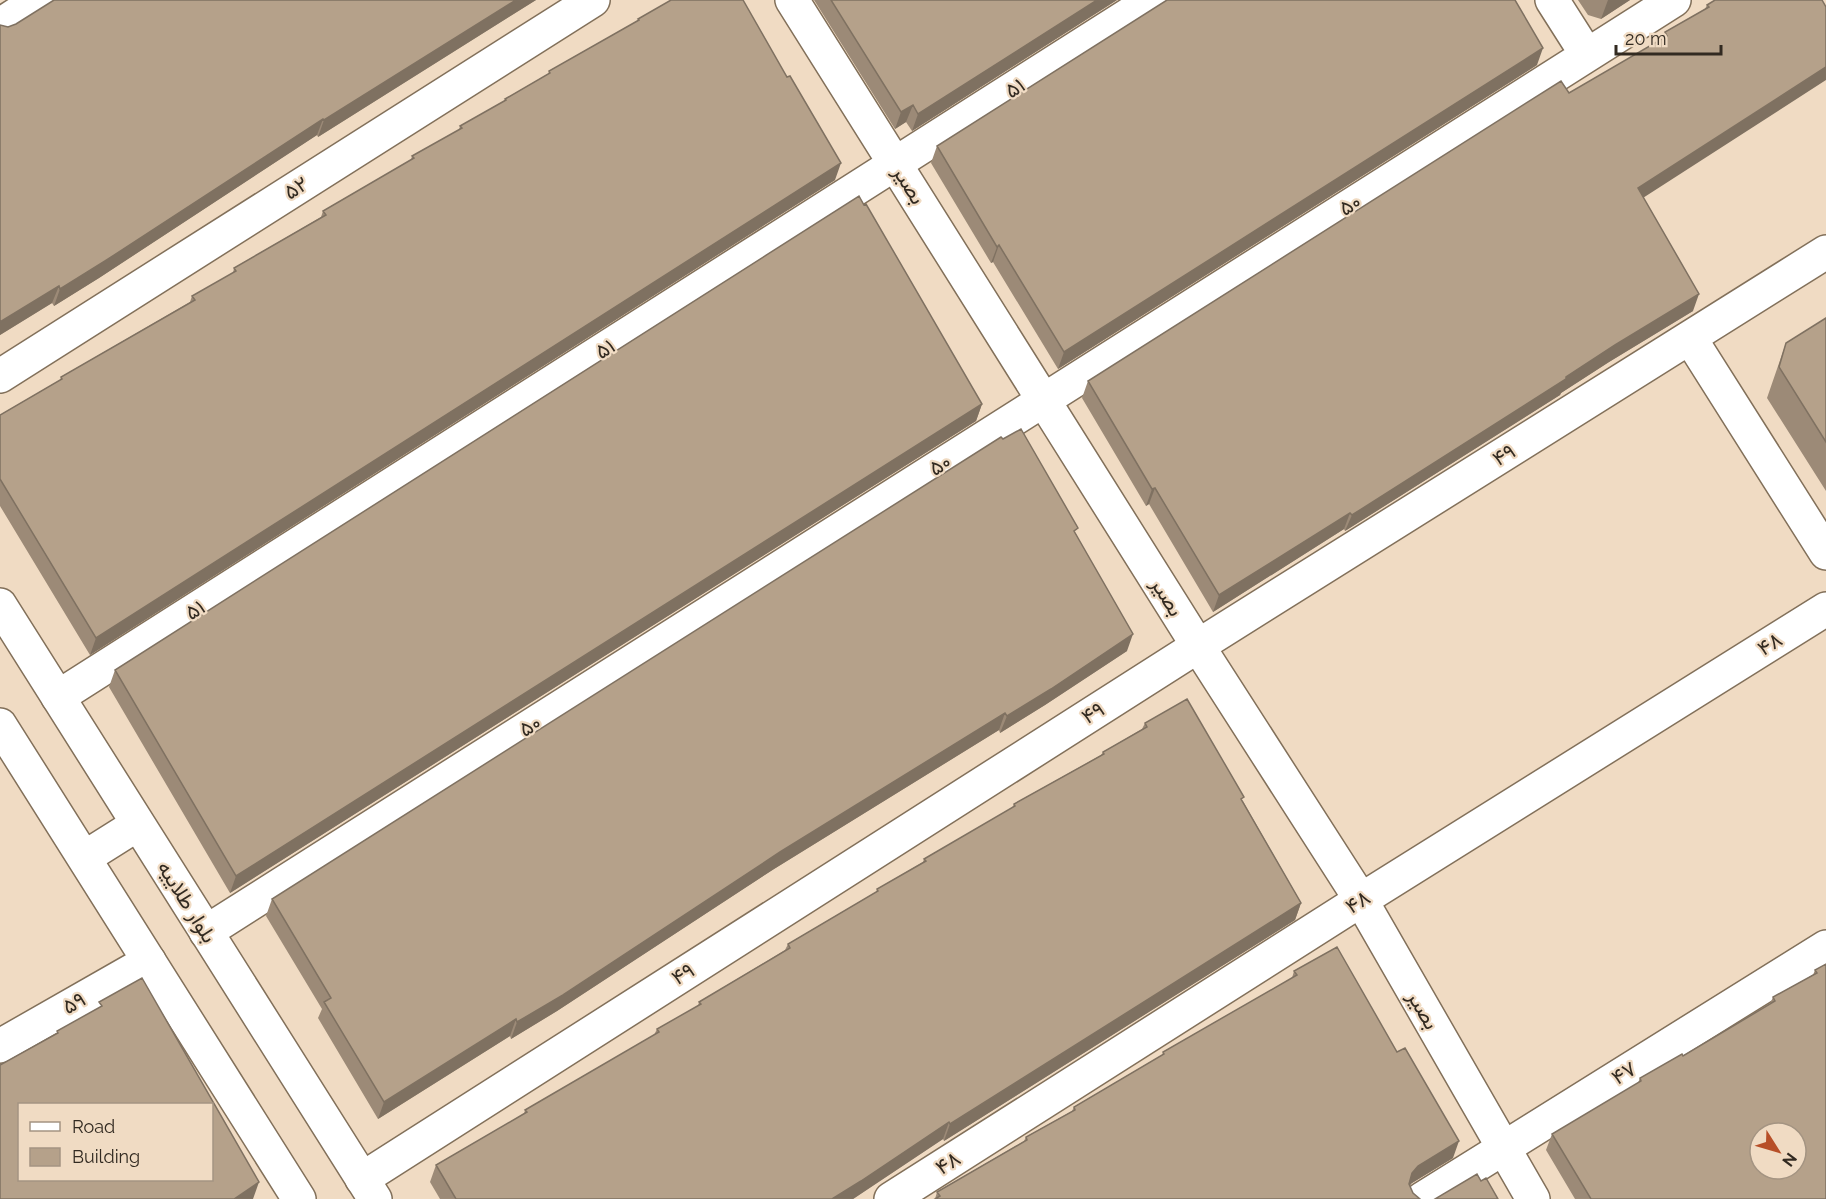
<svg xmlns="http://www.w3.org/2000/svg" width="1826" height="1199" font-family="Raleway,Vazirmatn,sans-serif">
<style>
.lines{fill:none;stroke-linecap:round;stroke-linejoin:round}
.minor-casing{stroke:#82705a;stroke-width:36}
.tertiary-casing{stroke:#82705a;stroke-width:36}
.secondary-casing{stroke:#82705a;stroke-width:36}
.minor{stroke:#fff;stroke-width:33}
.tertiary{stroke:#fff;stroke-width:33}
.secondary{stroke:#fff;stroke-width:33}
.wall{fill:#9c8a77}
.shaded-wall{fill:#7f7161}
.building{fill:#b5a18a;stroke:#7f7161;stroke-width:1.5;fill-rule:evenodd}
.labels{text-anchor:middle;stroke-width:4.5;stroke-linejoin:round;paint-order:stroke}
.street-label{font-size:21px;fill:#322a21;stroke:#f0dbc3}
</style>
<rect width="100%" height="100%" fill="#f0dbc3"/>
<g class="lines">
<defs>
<path id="minor" d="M1552,0L1587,55
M0,25L39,0
M1690,338L1826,553
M0,376L593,0
M58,697L1152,0
M206,932L1674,0
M0,1046L149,961
M362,1179L1198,646L1826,252
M891,1199L1361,900L1826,609
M1422,1199L1826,947"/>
<path id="tertiary" d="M792,0L1198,646L1361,900L1533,1199"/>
<path id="secondary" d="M0,605L375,1199
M0,725L299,1199
M84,858L138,824"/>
</defs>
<use href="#minor" class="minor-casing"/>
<use href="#tertiary" class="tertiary-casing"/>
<use href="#secondary" class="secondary-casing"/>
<use href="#minor" class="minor"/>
<use href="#tertiary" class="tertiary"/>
<use href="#secondary" class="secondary"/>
</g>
<path class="wall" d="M536,0L318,137L317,135L99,278L54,306L52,303L0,335V25L8,27Z
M814,0H1117L912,131L906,122L895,129Z
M1578,0H1630L1601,19L1588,15Z
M1715,0L1643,197L1693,311L1609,362L1561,393L1560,395L1345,531L1344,529L1213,612L1149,504L1146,506L1082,398L1088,381L1569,93L1662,39L1665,32L1705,9L1707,5Z
M638,19L835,180L90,655L0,506V415L60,380L61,377L190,302L192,296L233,273L234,268L321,217L323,211L411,160L412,156L459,130L460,126L504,101L505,99L548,74L549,71L637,21Z
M1537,65L1058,369L993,262L991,263L931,163L937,146Z
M1826,318V491L1767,398L1786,343Z
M982,404L976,421L230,893L109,687L115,670Z
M1076,534L1127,651L1045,705L1000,733L999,730L774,869L557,1011L511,1039L510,1036L378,1119L318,1018L322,1009L266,916L272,899Z
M1145,723L1243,801L1301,903L1295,920L944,1141L943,1139L853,1199H440L430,1182L436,1165L524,1114L525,1110L654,1035L657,1029L698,1006L699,1002L785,950L788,944L876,892L877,889L923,862L924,859L1012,808L1014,804L1101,755L1103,752L1142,729Z
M1826,964V1199H1575L1546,1150L1552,1134L1638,1083L1640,1078L1683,1056L1770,1004L1773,997L1813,975L1815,970Z
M1294,971L1453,1158L1412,1183L935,1199L937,1192L1024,1141L1026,1137L1072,1111L1074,1107L1162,1055L1163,1052L1292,978Z"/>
<path class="shaded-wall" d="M516,0H536L318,137L324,120Z
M1097,0H1117L912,131L918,114Z
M1608,0H1630L1601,19Z
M1543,48L1537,65L1058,369L1064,352Z
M1826,67V80L1632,205L1638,188Z
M913,105L906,122L895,129L901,112Z
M323,119L317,135L99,278L54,306L60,289Z
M841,163L835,180L90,655L96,638Z
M999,245L993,262L991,263L997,247Z
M59,286L52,303L0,335V322Z
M1699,294L1693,311L1609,362L1561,393L1560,395L1345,531L1352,515L1615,345Z
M982,404L976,421L230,893L236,876Z
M1155,488L1149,504L1146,506L1152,489Z
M1350,513L1344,529L1213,612L1219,595Z
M1133,634L1127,651L1045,705L1000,733L1007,716Z
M1005,713L999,730L774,869L557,1011L511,1039L517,1022L780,852Z
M1301,903L1295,920L944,1141L950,1124Z
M516,1019L510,1036L378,1119L384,1102Z
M949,1122L943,1139L853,1199H832Z
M1459,1141L1453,1158L1412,1183L1406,1190L1412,1173L1418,1166Z
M259,1182L253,1199H234Z"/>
<path class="building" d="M54,0H516L324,120L323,119L105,261L60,289L59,286L0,322V25L8,27L16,24Z
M671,0H743L787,77L790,76L841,163L96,638L0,479V415L62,379L61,377L195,300L192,296L236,271L234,268L326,215L323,211L414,158L412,156L462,128L460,126L506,100L505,99L550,73L549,71L639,20L638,19Z
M831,0H1097L918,114L913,105L901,112Z
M1167,0H1515L1543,48L1064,352L999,245L997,247L937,146Z
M1715,0H1822L1826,7V67L1638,188L1699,294L1615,345L1566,377V379L1352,515L1350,513L1219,595L1155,488L1152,489L1088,381L1561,81L1569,93L1667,36L1665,32L1709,7L1707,5Z
M859,196L864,205L866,204L982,404L236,876L115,670Z
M1826,318V442L1779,367L1786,343Z
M1021,429L1078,528L1074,531L1133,634L1051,689L1007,716L1005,713L780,852L563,995L517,1022L516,1019L384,1102L324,1002L331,998L272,899L1001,437L1003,439Z
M1187,699L1244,797L1241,799L1301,903L950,1124L949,1122L861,1181L832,1199H456L436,1165L527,1112L525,1110L659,1032L657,1029L701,1004L699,1002L790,948L788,944L878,891L877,889L926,861L924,859L1015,806L1014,804L1104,754L1103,752L1147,727L1145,723Z
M1337,947L1397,1052L1405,1048L1459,1141L1418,1166L1412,1173L1409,1184L1413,1193L1420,1199H935L940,1196L937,1192L1027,1140L1026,1137L1075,1110L1074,1107L1164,1054L1163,1052L1297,975L1294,971Z
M1826,964V1199H1591L1552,1134L1641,1081L1640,1078L1682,1054L1683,1056L1775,1001L1773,997L1817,973L1815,970ZM1760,1133H1796V1169H1760Z
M142,978L259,1182L234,1199H0V1065L58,1033L57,1031L102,1006L99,1002ZM20,1104H212V1179H20Z
M1477,1174L1481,1181L1486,1178L1498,1199H1435Z"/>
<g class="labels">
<g class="street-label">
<text transform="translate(1015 88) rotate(-33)" y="7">۵۱</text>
<text transform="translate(909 185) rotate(58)" y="7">بصیر</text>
<text transform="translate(296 188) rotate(-32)" y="7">۵۲</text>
<text transform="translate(1350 205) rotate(-32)" y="7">۵۰</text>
<text transform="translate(605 349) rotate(-32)" y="7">۵۱</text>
<text transform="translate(1504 455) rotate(-32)" y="7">۴۹</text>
<text transform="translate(940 465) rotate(-32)" y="7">۵۰</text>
<text transform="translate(1167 597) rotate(58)" y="7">بصیر</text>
<text transform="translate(195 610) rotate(-32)" y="7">۵۱</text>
<text transform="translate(1770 644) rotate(-32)" y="7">۴۸</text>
<text transform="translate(1093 713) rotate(-32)" y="7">۴۹</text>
<text transform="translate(530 726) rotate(-32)" y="7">۵۰</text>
<text transform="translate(187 902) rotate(58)" y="7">بلوار طلاییه</text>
<text transform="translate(1358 902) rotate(-32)" y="7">۴۸</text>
<text transform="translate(683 974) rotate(-32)" y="7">۴۹</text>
<text transform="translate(74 1003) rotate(-30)" y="7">۵۹</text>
<text transform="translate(1423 1010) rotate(60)" y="7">بصیر</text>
<text transform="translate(1624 1073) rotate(-32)" y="7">۴۷</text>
<text transform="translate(948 1163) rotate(-33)" y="7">۴۸</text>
</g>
</g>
<rect x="18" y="1103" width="195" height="78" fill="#f0dbc3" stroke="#a49482" stroke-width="1.5"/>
<rect x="30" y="1122" width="30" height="9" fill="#ffffff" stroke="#a49482" stroke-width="1.5"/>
<text x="72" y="1133" font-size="18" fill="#322a21">Road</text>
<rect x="30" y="1148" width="30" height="18" fill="#b5a18a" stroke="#a49482" stroke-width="1.5"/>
<text x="72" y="1163" font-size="18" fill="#322a21">Building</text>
<g transform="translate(1778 1151) rotate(127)"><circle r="28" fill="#f0dbc3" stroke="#a49482" stroke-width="1.5"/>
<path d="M0-4.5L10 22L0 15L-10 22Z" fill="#b74f28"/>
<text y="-9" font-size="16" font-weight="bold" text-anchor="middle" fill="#322a21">N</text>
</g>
<path d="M1616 45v9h105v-9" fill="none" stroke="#322a21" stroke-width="3"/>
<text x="1625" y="45" font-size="18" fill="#322a21" stroke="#f0dbc3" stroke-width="4.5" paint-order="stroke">20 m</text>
</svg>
